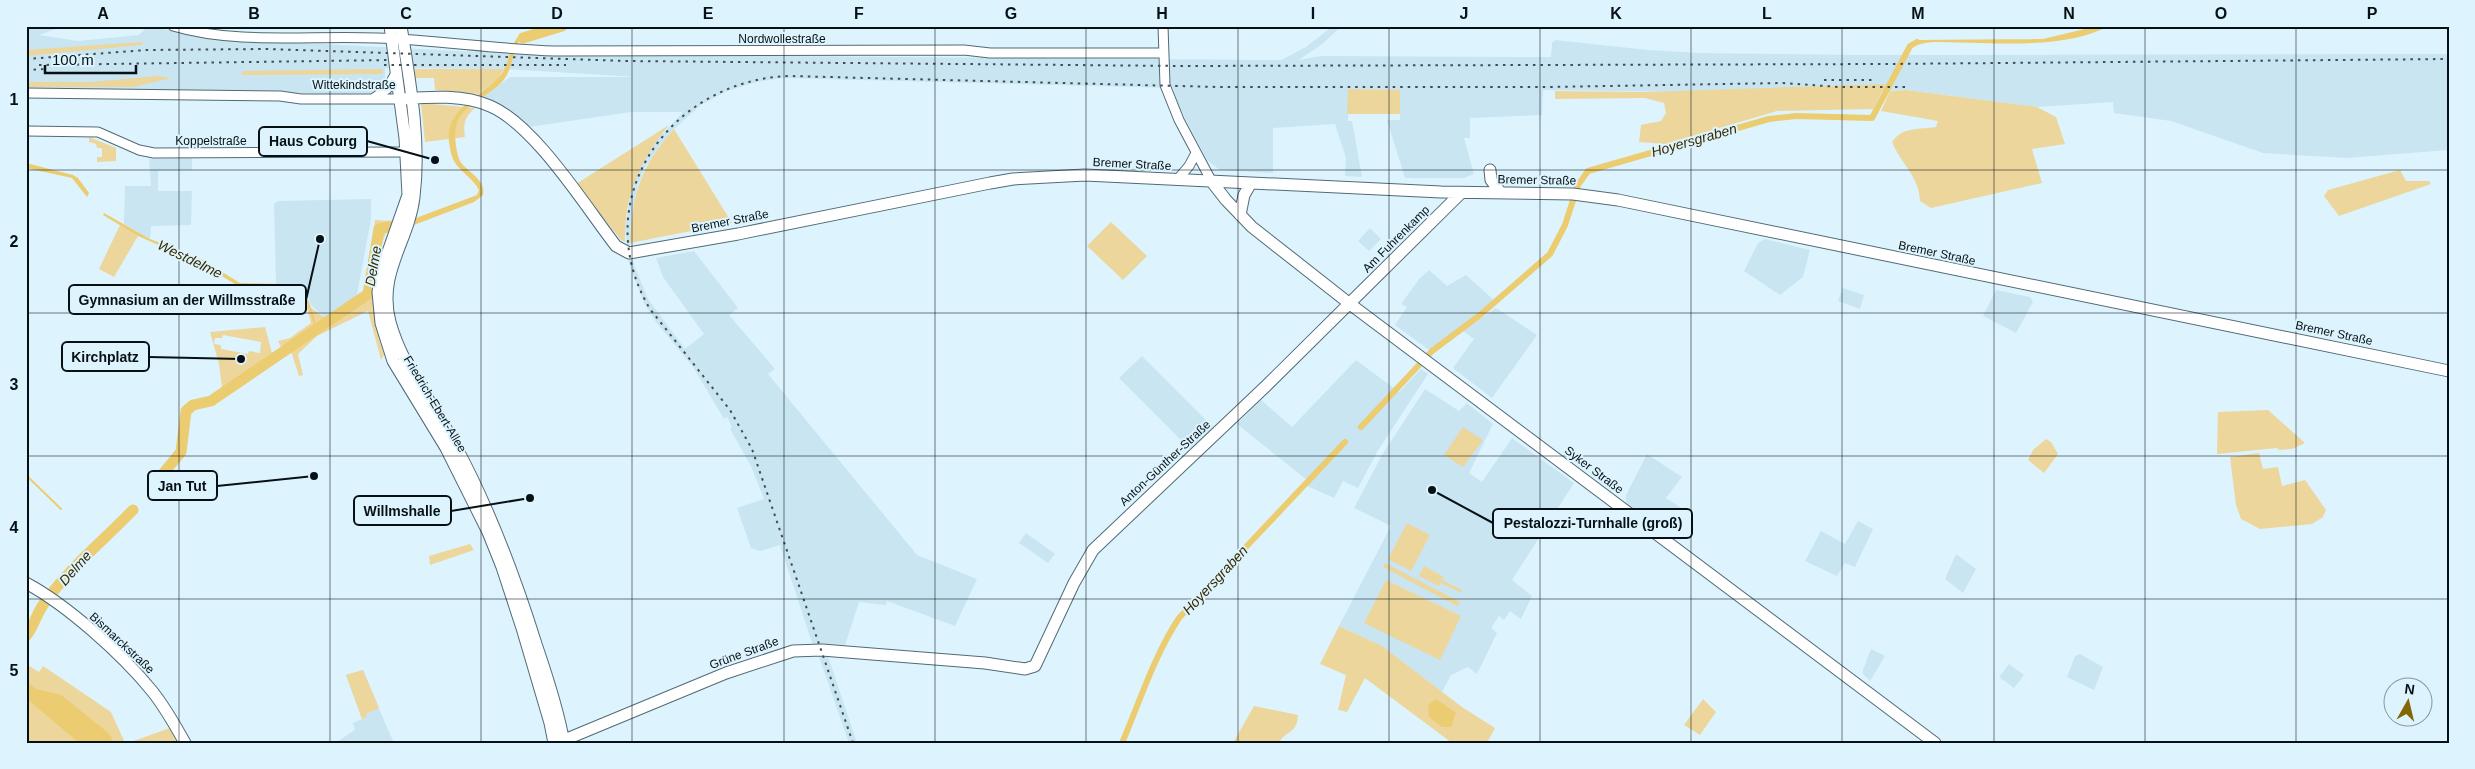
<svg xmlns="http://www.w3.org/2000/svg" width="2475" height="769" font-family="Helvetica,sans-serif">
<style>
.built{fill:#c9e5f2}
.green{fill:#ecd69b;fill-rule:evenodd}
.water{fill:#eccc71}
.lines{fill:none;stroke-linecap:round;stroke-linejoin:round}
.stream{stroke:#eccc71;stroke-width:2}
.canal{stroke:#eccc71;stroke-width:6}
.river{stroke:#eccc71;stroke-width:11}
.minor-casing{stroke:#516a75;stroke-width:11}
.major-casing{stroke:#516a75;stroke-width:13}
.minor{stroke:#fff;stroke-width:9}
.major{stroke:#fff;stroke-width:11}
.rail{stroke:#404e54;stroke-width:2;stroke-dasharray:2.5 5;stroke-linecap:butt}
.grid{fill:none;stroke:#071115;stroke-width:1;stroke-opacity:0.55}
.labels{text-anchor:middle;stroke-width:4;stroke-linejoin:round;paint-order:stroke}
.street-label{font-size:12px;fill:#071115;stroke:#ddf4fe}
.water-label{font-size:14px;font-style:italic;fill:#372a01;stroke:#ddf4fe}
.leader{fill:none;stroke:#071115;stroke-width:2}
.callout-dot{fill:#071115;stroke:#ddf4fe;stroke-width:2}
.callout{fill:#ddf4fe;stroke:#071115;stroke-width:2}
.callout-label{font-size:14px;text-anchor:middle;font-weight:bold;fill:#071115}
.neatline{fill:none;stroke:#071115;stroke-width:2}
.grid-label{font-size:16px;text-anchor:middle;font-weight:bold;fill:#071115}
</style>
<rect width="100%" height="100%" fill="#ddf4fe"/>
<path class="built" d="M26,26H64L39,35L78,41L139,35L147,27L243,40L480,52L777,56L1281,60L1306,47L1333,26H1342L1322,44L1299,60L1321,56L1551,57L1552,43L1555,40L1648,50L1698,53L1861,55L2449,54V150L2346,158L2263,153L2171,121L2114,113L2113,102L2037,107L1906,90L1761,93L1543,90L1542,115L1470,118V138H1464L1474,174L1464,178H1405L1387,120H1400V90L1348,89V121H1352L1362,177L1345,176L1346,158L1335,124L1273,128V173L1220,170L1207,160L1177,103L1173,88L781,78L757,82L727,91L701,105L674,129L660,145L645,167L638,185L632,212L630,247L634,265L648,299L685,349L704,334L663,277L656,258L694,251L738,308L729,315L775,369L768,374L917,555L977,579L955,626L887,601L886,605L859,602L845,645L824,644L857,743H849L819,657L810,637L780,545L760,551L751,548L737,508L764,499L751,466L730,429L732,427L727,417L724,419L693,367L656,322L644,303L628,260L625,227L632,184L641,164L655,142L683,112H631L529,127L511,112L483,97L510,77H639L504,69L385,68V85L376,93L292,94L26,89Z
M192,158V170L158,171V191H192L191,225L151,226L150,239L124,224L125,186H151L149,159Z
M371,199V219L356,300L325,318L311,305L309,298L293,285L276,284L274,204L278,201Z
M1370,228L1381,239L1369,251L1358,241Z
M1765,239L1810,250L1803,277L1780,295L1744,271L1758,243Z
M1429,270L1447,286L1466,275L1495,301L1429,350L1395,325L1407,307L1401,304L1419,279Z
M1843,288L1864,295L1860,309L1838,301Z
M1996,290L2030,297L2033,302L2016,333L1983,316Z
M1496,308L1537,335L1492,398L1453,368L1474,339L1463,331Z
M1142,356L1216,430L1193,452L1119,378Z
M1356,360L1399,392L1421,369L1428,374L1377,452L1358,488L1343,481L1334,498L1305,485L1307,480L1237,424L1261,400L1292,427Z
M1425,389L1459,411L1467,403L1493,424L1469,473L1482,482L1512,438L1574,483L1512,580L1532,596L1521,619L1510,611L1504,620L1499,616L1491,628L1497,633L1477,674L1468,667L1451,675L1442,692L1382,646L1339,626L1391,526L1354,508L1382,455Z
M1647,454L1682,477L1666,498L1689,513L1671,537L1628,507L1626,501V495Z
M1858,521L1873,529L1855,567L1845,563L1837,576L1805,561L1821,531L1845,544Z
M1026,533L1055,554L1048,563L1019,543Z
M1956,554L1976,569L1963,593L1945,579Z
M1871,649L1885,656L1870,681L1863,674V670Z
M2080,654L2103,667L2094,690L2067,677L2075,656Z
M2009,664L2024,675L2014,688L1999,677Z
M363,670L389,732L394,743H335L355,730L353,723L362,719L346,675Z"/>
<path class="green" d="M143,42V44L140,45L26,56V50Z
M382,69L383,74L242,75V71Z
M415,69H504L498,79L478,94L435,90L434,78H415Z
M158,76L171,78L133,87H26V82H91Z
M1886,84L1873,109L1777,111L1665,144L1639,142L1641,125L1661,121L1666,113L1664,103L1645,98L1555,99V91L1645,92Z
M1348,89L1400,90V114H1347Z
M1906,90L2037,107L2056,117L2065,144L2032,149L2042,183L1931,208L1920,201C1919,176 1901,164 1892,142C1903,126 1919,130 1936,127L1938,121L1881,111L1890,91Z
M421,103L475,108C465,117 463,123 465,137L425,142Z
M669,125C640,160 624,196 625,242L621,240L576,184Z
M674,129L732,223L630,243C632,194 641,165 674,129Z
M89,137L116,148V161L97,162V157H102V148H97L96,144L89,142Z
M2400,170L2406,181H2429L2431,184L2339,216L2324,196L2328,190Z
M375,220L391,221C369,270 368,304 384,355L381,360L368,311L317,336L298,354L303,375L299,376L289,345L282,349L278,341L290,338L311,323L306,304L325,318L365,293Z
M1111,222L1147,256L1123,280L1087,246Z
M120,225L138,236L114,277L99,269Z
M265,327L272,353L222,388L219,364L210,332ZM223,335L261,342L260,353L249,351L248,354L221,349V345L214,344L215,338H222Z
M2268,410L2305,443L2292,449L2279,450L2277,448L2217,454L2218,412Z
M1463,427L1483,440L1463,467L1444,455Z
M2046,439L2051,442L2058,454L2044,473L2028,460L2033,450Z
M2259,453L2263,469L2278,467L2282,486L2305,480L2326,510L2323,517L2312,524L2260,529L2241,519L2236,505L2230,457Z
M1407,523L1430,535L1411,571L1388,559Z
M470,544L474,550L430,565L429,556Z
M1385,563L1460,602L1457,606L1383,567Z
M1424,566L1444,577L1442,580L1462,590L1461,593L1441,583L1439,586L1419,576Z
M1386,580L1461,616L1440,660L1364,623Z
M1339,626L1382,646L1462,707L1495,728L1487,743H1452L1365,678L1347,712L1338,710L1346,675L1320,664Z
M26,664L39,672L43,666L111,712L125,743H26Z
M363,670L379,708L366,714L367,717L362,719L346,675Z
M1703,699L1716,712L1700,735L1684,725Z
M1254,706L1298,715C1297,735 1285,730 1279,743H1233Z
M170,728L177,743H128Z"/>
<path class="water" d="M2097,26H2108C2065,51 1984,42 1934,42C1925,42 1916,46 1908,46L1917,40L2043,39Z
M536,33V37L519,41C512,55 512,73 500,84C488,96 459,108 456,126C454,135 456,152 460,161C466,171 487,180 483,195L474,202L414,225L416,218L477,195L479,190C473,178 460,172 454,161C451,156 450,148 449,142C445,110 478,98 497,79C509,69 508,50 517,38Z
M26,163L73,175L78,178L89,193L87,197L72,178L26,168Z
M104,213L150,239L201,259L240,283L279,284V287L238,286L204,265L138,236L103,215Z
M26,681L36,689L61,695L101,727L111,736L113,743H79L26,698Z
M1436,699L1456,713L1451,727H1442L1429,717L1428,705Z"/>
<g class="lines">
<path class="stream" d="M278,286L293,287L308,302L316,327
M26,475L61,509"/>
<path class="canal" d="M1361,427L1432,351L1480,315L1550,254L1565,225L1578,185L1588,171L1769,119L1796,116L1872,118L1910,46L1917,42
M1122,743C1140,701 1154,656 1179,618L1345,442"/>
<path class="river" d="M523,38L562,26
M161,476L181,452L186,411L193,405L211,401L368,294L379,229L405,223
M26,636C34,626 36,615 43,605C68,569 103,541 133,510"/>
<defs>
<path id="minor" d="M173,26C237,45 311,35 377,38C436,40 495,49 555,51L964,50L990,53H1163
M1163,26L1165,85L1179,120L1212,182
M26,93L280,96L301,99H399
M374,98L387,89L396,73
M26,131L98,132L139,150L154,153L406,152
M1177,180L1189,166L1196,153"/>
<path id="major" d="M390,26L405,138L408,195L382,269L378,292L381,323L393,361L446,448L488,532L502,567L522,628L550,723L554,743
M401,26C410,82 421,141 414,197C409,241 377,273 390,322C402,367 433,402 454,443C489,507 514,574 536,644C547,676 558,709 564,743
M399,99C429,97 462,94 490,106C535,125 585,206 616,246L629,253L738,234L990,183L1013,179L1085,175L1441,192L1573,194L1618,200L2449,371
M1490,170L1491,180L1501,193
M1212,182L1226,200L1252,227L1350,304L1935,743
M1240,215L1244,195L1251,183
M26,583C67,605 122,654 152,691C165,707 175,725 185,743
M557,743L726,673L793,651L822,650L872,654L985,663L1025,669L1035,666L1074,583L1093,550L1266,386L1461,193"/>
</defs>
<use href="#minor" class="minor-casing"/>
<use href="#major" class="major-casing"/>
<use href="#minor" class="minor"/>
<use href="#major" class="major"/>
<path class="rail" d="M26,59L146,50L268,49L626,61L1182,66L1888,64L2449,59
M39,65L391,60
M384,65H566
M26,70L46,69
M1824,80H1876
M853,743L752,449L730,410L650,309C585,200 670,80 789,76L1218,87H1548L1783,83L1839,87H1906"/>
</g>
<path class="grid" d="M179,26V743M330,26V743M481,26V743M632,26V743M784,26V743M935,26V743M1086,26V743M1238,26V743M1389,26V743M1540,26V743M1691,26V743M1842,26V743M1994,26V743M2145,26V743M2296,26V743M26,170H2449M26,313H2449M26,456H2449M26,599H2449"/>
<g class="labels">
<g class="street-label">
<text x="782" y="43">Nordwollestraße</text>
<text x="354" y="89">Wittekindstraße</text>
<text x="211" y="145">Koppelstraße</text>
<text transform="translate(1132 164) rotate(3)" y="4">Bremer Straße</text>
<text transform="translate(1537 180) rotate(1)" y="4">Bremer Straße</text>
<text transform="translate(730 221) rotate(-11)" y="4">Bremer Straße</text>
<text transform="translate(1396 239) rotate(-45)" y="4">Am Fuhrenkamp</text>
<text transform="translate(1937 253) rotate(12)" y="4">Bremer Straße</text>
<text transform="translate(2334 333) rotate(12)" y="4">Bremer Straße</text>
<text transform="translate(435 404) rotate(59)" y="4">Friedrich-Ebert-Allee</text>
<text transform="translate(1165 463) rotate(-43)" y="4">Anton-Günther-Straße</text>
<text transform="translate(1594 470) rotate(37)" y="4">Syker Straße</text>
<text transform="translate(122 643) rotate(43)" y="4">Bismarckstraße</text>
<text transform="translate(744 653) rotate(-20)" y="4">Grüne Straße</text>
</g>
<g class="water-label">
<text transform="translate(1694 140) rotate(-16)" y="5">Hoyersgraben</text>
<text transform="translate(190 259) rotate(26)" y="5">Westdelme</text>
<text transform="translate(373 266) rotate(-80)" y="5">Delme</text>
<text transform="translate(75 568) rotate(-48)" y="5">Delme</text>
<text transform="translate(1215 580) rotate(-47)" y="5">Hoyersgraben</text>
</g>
</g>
<path class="leader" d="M435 160L367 141M320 239L306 300M241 359L149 357M314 476L217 486M530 498L451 511M1432 490L1493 523"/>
<g class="callout-dot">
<circle cx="435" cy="160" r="5"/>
<circle cx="320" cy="239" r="5"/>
<circle cx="241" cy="359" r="5"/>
<circle cx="314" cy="476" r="5"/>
<circle cx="530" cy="498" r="5"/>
<circle cx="1432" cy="490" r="5"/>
</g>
<g class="callout">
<rect x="259" y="127" width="108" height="29" rx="5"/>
<rect x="69" y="285" width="237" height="29" rx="5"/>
<rect x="62" y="342" width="87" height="29" rx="5"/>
<rect x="148" y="471" width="69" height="29" rx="5"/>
<rect x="354" y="496" width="97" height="29" rx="5"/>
<rect x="1493" y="509" width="199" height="29" rx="5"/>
</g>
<g class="callout-label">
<text x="313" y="146">Haus Coburg</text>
<text x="187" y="305">Gymnasium an der Willmsstraße</text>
<text x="105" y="362">Kirchplatz</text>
<text x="182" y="491">Jan Tut</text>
<text x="402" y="516">Willmshalle</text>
<text x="1593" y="528">Pestalozzi-Turnhalle (groß)</text>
</g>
<rect width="2475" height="769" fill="none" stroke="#ddf4fe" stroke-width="55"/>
<g transform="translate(2408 702) rotate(8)"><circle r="24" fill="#ddf4fe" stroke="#8799a1"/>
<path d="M0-4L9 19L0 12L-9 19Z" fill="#836700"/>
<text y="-8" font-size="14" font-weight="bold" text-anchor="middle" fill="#071115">N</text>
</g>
<path d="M45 65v8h91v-8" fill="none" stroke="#071115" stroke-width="2.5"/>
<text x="52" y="65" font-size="15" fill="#071115" stroke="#ddf4fe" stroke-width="4" paint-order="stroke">100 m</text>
<rect x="28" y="28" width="2420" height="714" class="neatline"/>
<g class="grid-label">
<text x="103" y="19">A</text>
<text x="254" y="19">B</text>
<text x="406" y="19">C</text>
<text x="557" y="19">D</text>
<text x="708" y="19">E</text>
<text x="859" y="19">F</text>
<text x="1011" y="19">G</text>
<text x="1162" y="19">H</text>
<text x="1313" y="19">I</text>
<text x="1464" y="19">J</text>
<text x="1616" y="19">K</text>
<text x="1767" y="19">L</text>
<text x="1918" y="19">M</text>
<text x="2069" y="19">N</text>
<text x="2221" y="19">O</text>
<text x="2372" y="19">P</text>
<text x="14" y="105">1</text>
<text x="14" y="247">2</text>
<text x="14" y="390">3</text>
<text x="14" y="533">4</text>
<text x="14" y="676">5</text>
</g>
</svg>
